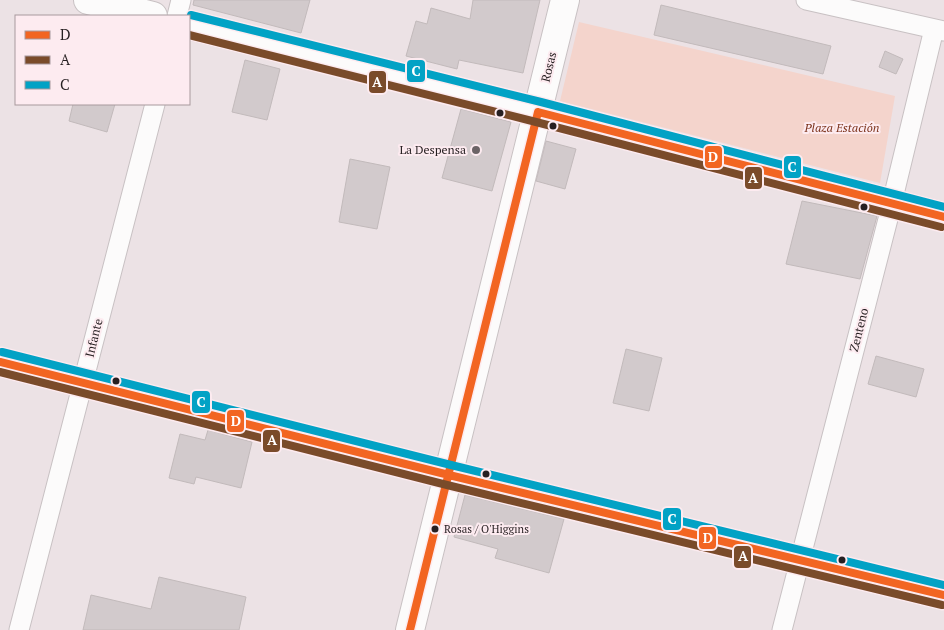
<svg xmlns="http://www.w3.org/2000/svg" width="944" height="630" font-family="'PT Serif',serif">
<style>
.green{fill:#f4d4cc}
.building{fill:#d2cacc;stroke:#c2babb}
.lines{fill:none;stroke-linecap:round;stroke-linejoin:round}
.street-casing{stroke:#c8c1c3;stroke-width:21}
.secondary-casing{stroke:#c8c1c3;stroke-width:30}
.street{stroke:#fcfbfb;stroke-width:19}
.secondary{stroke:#fcfbfb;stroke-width:28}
.bus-1-casing{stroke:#fdebf0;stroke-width:11}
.bus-2-casing{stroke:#fdebf0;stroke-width:11}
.bus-3-casing{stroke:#fdebf0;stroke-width:11}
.bus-1{stroke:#f26522;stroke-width:8}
.bus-2{stroke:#7a4b2a;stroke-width:8}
.bus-3{stroke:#02a2c5;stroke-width:8}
.bus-dot{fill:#261f21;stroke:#fdebf0;stroke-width:2}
.poi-dot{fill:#6b6366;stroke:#fdebf0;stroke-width:2}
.labels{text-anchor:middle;stroke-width:4;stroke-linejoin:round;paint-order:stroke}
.bus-label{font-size:11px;fill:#261f21;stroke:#fdebf0;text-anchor:start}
.street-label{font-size:12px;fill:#261f21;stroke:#fdebf0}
.park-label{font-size:12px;font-style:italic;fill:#7d341d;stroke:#fdebf0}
.poi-label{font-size:12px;fill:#261f21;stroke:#fdebf0;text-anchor:end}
.line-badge{stroke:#fdebf0;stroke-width:2}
.badge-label{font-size:14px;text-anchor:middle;font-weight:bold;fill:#fff}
</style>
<rect width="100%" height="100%" fill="#ece2e5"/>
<path class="green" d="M579,22L895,96L880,183L560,101Z"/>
<path class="building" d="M194,0H310L301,33L193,5Z
M473,0H540L523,73L459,60L457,69L406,56L416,21L427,24L431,8L470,19Z
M661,5L831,46L823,74L654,35Z
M885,51L903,59L896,74L879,67Z
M245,60L280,69L267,120L232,112Z
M73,104H115L107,132L69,121Z
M461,109L511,122L492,191L442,178Z
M546,141L576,149L565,189L536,181Z
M350,159L390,167L377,229L339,222Z
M802,201L877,216L860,279L786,264Z
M626,349L662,358L649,411L613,403Z
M876,356L924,369L916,397L868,384Z
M208,430L252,442L241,488L196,477L194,484L169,478L180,434L205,440Z
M465,495L564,519L549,573L495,558L498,549L454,537Z
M159,577L246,597L239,630H83L91,595L151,609Z"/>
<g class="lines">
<defs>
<path id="street" d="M806,0L944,31
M177,16L181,0
M19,630L155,104
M782,630L888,219L934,29"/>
<path id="secondary" d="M88,0L153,16
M189,25L538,112L944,217
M0,362L449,475L944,595
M410,630L565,0"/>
</defs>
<use href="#street" class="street-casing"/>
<use href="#secondary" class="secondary-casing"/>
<use href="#street" class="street"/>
<use href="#secondary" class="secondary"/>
<defs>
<path id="bus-1" d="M0,362L449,475L944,595
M410,630L538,112L944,217"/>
<path id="bus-2" d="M189,35L536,122L941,227
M0,372L447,485L942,605"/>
<path id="bus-3" d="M191,15L541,102L944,207
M2,352L451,465L944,585"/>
</defs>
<use href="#bus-1" class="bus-1-casing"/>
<use href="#bus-2" class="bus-2-casing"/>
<use href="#bus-3" class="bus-3-casing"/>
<use href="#bus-1" class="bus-1"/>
<use href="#bus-2" class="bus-2"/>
<use href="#bus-3" class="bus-3"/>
</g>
<g class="bus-dot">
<circle cx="500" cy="113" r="4.5"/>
<circle cx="553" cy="126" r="4.5"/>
<circle cx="864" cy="207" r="4.5"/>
<circle cx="116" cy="381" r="4.5"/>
<circle cx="486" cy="474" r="4.5"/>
<circle cx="435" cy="529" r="4.5"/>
<circle cx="842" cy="560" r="4.5"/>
</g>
<circle class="poi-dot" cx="476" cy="150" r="5"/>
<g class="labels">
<g class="bus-label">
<text x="444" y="533">Rosas / O'Higgins</text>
</g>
<g class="street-label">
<text transform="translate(549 67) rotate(-76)" y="4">Rosas</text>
<text transform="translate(859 330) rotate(-76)" y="4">Zenteno</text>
<text transform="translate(94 338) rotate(-76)" y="4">Infante</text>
</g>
<g class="park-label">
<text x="842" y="132">Plaza Estación</text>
</g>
<g class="poi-label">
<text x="466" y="154">La Despensa</text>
</g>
</g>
<g class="line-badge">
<rect x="406" y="59" width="20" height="24" rx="5" fill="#02a2c5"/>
<rect x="368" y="70" width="19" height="24" rx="5" fill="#7a4b2a"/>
<rect x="704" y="145" width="19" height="24" rx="5" fill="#f26522"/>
<rect x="783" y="155" width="19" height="24" rx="5" fill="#02a2c5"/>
<rect x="744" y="166" width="19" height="24" rx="5" fill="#7a4b2a"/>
<rect x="191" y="390" width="20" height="24" rx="5" fill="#02a2c5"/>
<rect x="226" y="409" width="19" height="24" rx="5" fill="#f26522"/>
<rect x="262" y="429" width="19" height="24" rx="5" fill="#7a4b2a"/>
<rect x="662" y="507" width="20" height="24" rx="5" fill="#02a2c5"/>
<rect x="698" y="526" width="19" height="24" rx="5" fill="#f26522"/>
<rect x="733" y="545" width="19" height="24" rx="5" fill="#7a4b2a"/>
</g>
<g class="badge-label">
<text x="416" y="76">C</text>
<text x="377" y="87">A</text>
<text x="713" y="162">D</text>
<text x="792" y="172">C</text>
<text x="753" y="183">A</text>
<text x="201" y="407">C</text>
<text x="236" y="426">D</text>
<text x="272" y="445">A</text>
<text x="672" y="524">C</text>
<text x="708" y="543">D</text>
<text x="743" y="561">A</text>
</g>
<rect x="15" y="15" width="175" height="90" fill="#fdebf0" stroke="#a7999d"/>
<rect x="25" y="31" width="25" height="8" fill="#f26522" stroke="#a7999d"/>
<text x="60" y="40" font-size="15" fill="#261f21">D</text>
<rect x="25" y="56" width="25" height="8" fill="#7a4b2a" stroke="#a7999d"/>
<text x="60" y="65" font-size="15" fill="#261f21">A</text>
<rect x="25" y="81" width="25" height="8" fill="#02a2c5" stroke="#a7999d"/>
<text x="60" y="90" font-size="15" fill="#261f21">C</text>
</svg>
